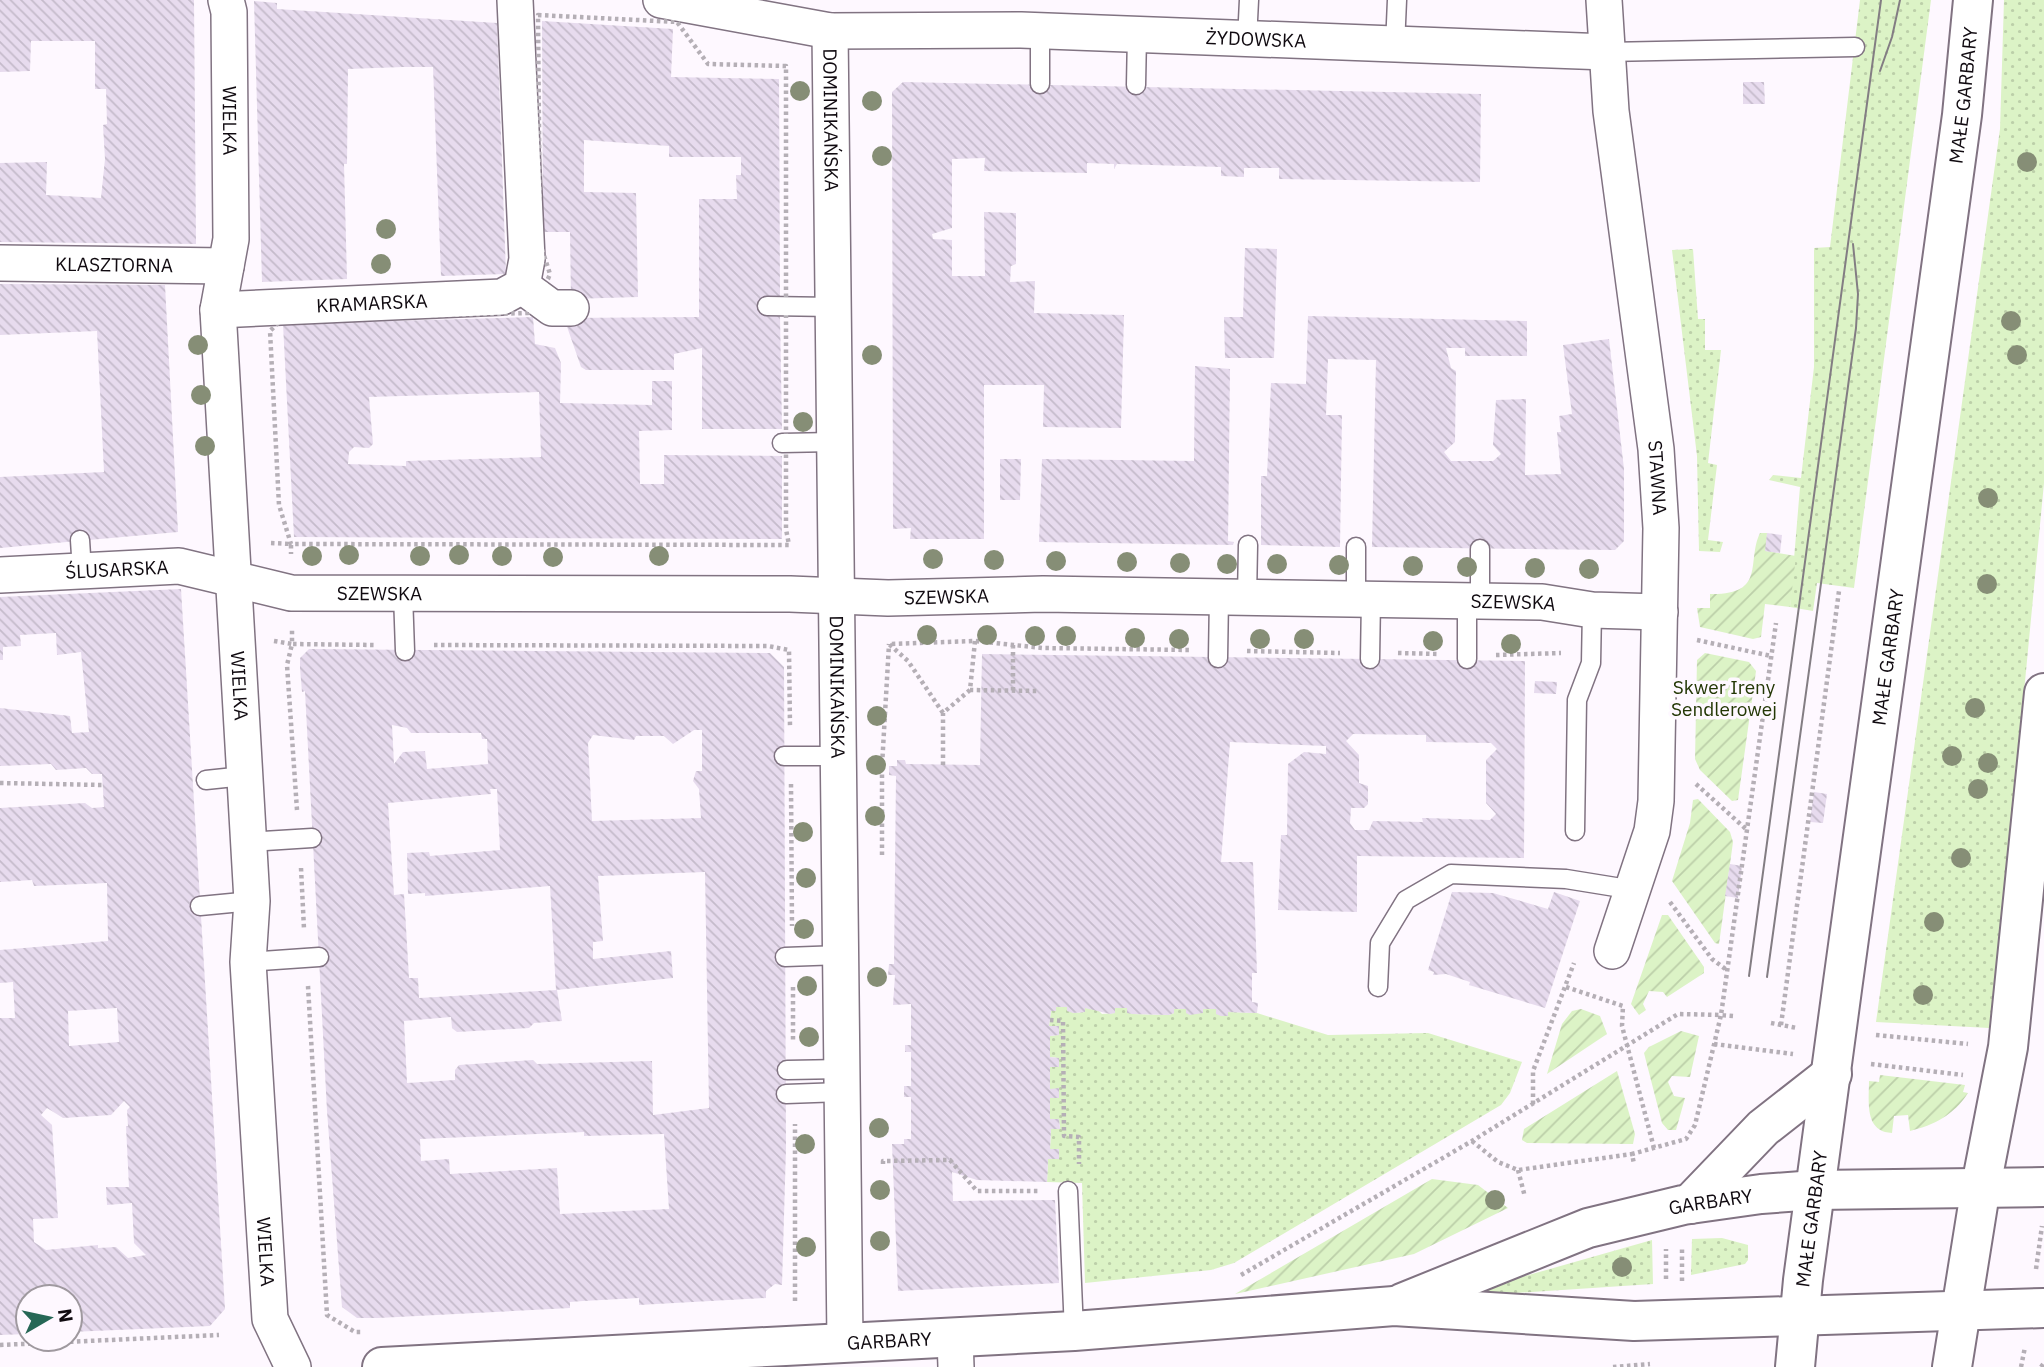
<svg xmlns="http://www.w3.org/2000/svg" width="2044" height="1367" font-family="'IBM Plex Sans',sans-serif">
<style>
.grass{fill:url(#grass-dots)}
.garden{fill:url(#garden-furrows)}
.building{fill:url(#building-back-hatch);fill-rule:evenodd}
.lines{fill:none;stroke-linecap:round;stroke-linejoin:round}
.lane-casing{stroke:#817382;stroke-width:21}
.street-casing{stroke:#817382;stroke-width:38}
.secondary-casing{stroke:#817382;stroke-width:42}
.path{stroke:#b5afb6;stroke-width:4.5;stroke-dasharray:3.5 3.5;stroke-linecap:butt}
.lane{stroke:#fff;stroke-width:18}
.street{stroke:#fff;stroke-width:35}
.secondary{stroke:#fff;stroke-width:38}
.tram{stroke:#837d83;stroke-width:2}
.tree{fill:#868e76}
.labels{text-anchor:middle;stroke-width:7;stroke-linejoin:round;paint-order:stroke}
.street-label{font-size:19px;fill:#100a10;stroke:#fef8ff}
.park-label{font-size:19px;fill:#233705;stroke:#fef8ff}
</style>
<defs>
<pattern id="grass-dots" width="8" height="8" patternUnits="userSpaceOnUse" patternTransform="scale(1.75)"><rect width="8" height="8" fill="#dcf3c6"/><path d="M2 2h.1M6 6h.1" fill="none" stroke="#bccfa9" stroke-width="1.8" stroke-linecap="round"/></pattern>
<pattern id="garden-furrows" width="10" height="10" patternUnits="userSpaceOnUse" patternTransform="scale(1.75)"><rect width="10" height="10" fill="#dcf3c6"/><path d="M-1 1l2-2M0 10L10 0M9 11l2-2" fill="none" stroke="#bccfa9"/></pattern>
<pattern id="building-back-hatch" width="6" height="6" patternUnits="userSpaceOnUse" patternTransform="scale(1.75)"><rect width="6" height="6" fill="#e7dbee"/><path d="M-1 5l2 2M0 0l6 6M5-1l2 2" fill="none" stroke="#c5bbcb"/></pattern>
</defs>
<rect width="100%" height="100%" fill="#fef8ff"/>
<path class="grass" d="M1860,0H1931L1854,588L1817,583L1813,611L1790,607L1800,487L1769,480L1773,475L1801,478L1814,367V248L1830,247Z
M2004,0H2044V483L1997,974L1989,1028L1876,1022L2000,129Z
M1693,249L1698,319H1705V350H1721L1708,463L1717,465L1708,540L1723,542L1720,552L1699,551L1697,456L1672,250Z
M1056,1007H1067L1073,1013L1085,1012V1008L1097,1009L1102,1014L1115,1013V1008H1127L1132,1014L1169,1015L1174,1013V1009H1186V1013H1203V1009H1216L1222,1016H1228V1012L1257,1013L1328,1035L1428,1033L1522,1062L1510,1093L1501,1105L1234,1263L1211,1270L1085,1283L1082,1183L1047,1182L1048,1159H1059V1149H1050L1051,1129L1060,1128L1059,1119H1050V1098L1059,1097V1089H1050V1067H1059V1058L1050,1057V1036L1059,1035L1058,1026H1049L1051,1011H1056Z
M1722,1238L1748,1245V1260L1745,1264L1691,1275L1692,1239Z
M1652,1240L1653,1284L1484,1295L1479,1292L1483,1288Z"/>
<path class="garden" d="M1760,533H1767L1766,551L1796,556L1790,607L1765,604L1761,637L1753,639L1700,627L1697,608H1710V594C1767,595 1746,562 1760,533Z
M1705,653L1749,662L1756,671L1738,800L1732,801L1700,770L1695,759L1697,660Z
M1698,799L1730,832L1733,842L1719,944L1715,943L1672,881L1690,823L1693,800Z
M1662,915H1668L1704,967V973L1667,997L1663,992L1649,991L1643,1004L1646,1010L1639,1015L1631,1004Z
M1581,1009L1600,1016L1607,1034L1547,1074L1562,1024L1572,1011Z
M1681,1031L1699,1036L1690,1077L1672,1076L1668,1082L1674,1096L1685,1098L1676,1130H1668L1662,1123L1644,1053L1649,1047Z
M1617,1071L1635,1134L1633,1144L1527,1143L1522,1140L1524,1129Z
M1880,1075L1965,1085L1963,1092L1968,1093C1954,1115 1934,1125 1910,1131L1908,1115L1894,1116L1892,1133C1864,1132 1869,1101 1869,1081L1879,1082Z
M1432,1179L1478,1185L1508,1208L1414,1254L1235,1294Z"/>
<path class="building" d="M0,0H194L196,244L0,242V163L47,162L46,195L101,198L105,159L103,125L107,124L106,89H95V41H31L30,71L0,72Z
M254,1L277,3V9L497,23L506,274L441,276L433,67H403L348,69L347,164H344L347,279L262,282Z
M542,21L673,29L671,77L779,79L780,297L767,296L766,316H780L782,429H702V348L674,354V370H586L581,367L564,318L699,317V199H737L736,175H741V157H669V146L584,140V192L636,193L638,297L571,299L570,232H543Z
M903,82L1481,94L1480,182L1279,179V168H1244V177L1221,176V167L1117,164L1114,169V164L1087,163V173L984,171L985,158L952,159V228L932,234L933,239L952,240V276H985L984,212L1016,213V264L1011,266L1010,282L1035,281L1034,313L1124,315L1121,428L1043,427L1044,385H984V539H910L911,528L893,529L892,92Z
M1743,82H1764L1765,104H1743Z
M1245,248L1277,249L1274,358H1225L1224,317H1243Z
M0,284L165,285L178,532L0,548V477L104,472L97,331L0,335Z
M1308,316L1527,321V356H1465V348H1446L1451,368L1456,371L1455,442L1444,452L1451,461H1493L1501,454L1493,445L1496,400L1526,399L1525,475L1561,474L1557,432H1561L1559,416L1572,414L1563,345L1609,339L1624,469V541L1615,550L1372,547L1376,360L1328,359L1326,415H1342L1340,547L1261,545V476H1267L1271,383L1306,384Z
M533,317L535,344L555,348L561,363L560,403L652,405V381H672V430L639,431L640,484H664V455L782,456V539L294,537L283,324ZM539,392L541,457L406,461V466L348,464L349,452L354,447L369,448L373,444L369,397Z
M1195,366L1230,369L1228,541L1234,542L1233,545L1039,542L1042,459L1194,461Z
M1000,459H1021L1020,500H1000Z
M1767,533L1782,535L1780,553L1765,551Z
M181,589L225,1309L210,1326L70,1332V1297H28V1334L0,1335V1018H15L13,982L0,983V950L108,941L107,883L34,886L32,880L0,882V808L85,803L92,808L104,807L102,774H92L86,768L56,770L51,764L0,766V708L70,716L72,733L89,732L81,652L57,655L56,633L20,635L21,646L3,647V660H0V597ZM117,1008L119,1042L69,1046L68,1011ZM124,1101L130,1107L127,1110L128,1126H126L129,1187H106L107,1205L132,1203L134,1243L146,1255L128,1258L116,1247L98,1248V1245L46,1250L34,1242L33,1219L58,1218L52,1125L41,1115L47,1108L63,1118L111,1115Z
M309,649L770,653L784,667L786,1148L782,1285L775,1284L766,1291V1298L639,1305V1298L583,1301L570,1302V1308L378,1318H357L342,1307L327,1111L305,691L302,692L300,668V658ZM392,725L407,728L411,733H481L482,739H487L488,764L427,769L425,751L403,752L394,764ZM694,730H702V771H696L693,781L699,789L701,818L592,821L588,743L593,735L634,740L636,736H664L673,744ZM490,789H497L500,850L430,856L429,852L407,853L408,894L425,893V896L550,886L556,990L673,978L671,951L593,959V942L603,941L598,876L705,872L709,1108L653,1115L652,1061L537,1064L533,1060L459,1065L455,1070V1080L407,1083L404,1021L451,1017L452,1028L457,1032L529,1028L534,1023L562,1021L557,990L419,998L418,978H409L404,894L394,895L388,803L491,794ZM584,1132V1136L664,1134L669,1209L560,1214L557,1168L450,1174L449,1159L421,1161L420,1139Z
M982,654L1525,661L1524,858L1357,856V912L1278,910L1281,835H1287L1288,764L1304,752L1326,754V746L1230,742L1221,862H1253L1257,973H1252V1002L1258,1003L1257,1013L1228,1012V1016H1221L1216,1014V1009H1203V1013L1190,1015L1186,1013V1009H1174V1013L1169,1015L1132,1014L1127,1013V1008H1115V1013L1110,1014L1085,1008V1012L1073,1013L1067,1011V1007H1056V1011H1051L1049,1026H1059V1035L1050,1036V1057L1059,1058V1067H1050V1089L1059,1088V1098H1050V1119H1059L1060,1129H1051L1050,1149H1059V1159H1048L1047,1182L977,1180L952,1172L953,1201L1055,1200L1059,1283L898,1291L892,1144H904V1139H911V1097H904V1086H911V1052H905V1045H911V1004L893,1005L895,975H888L889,964H894L896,776L889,775V766H897V760H905L906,764L980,765ZM1353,734L1426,735V742L1491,743L1497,749L1486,760V803L1496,814L1490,820L1426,818H1422L1423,822L1373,821L1369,830H1355L1350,823L1351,808H1364L1368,804V786L1359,783V755L1346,741Z
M1535,681L1557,682L1556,694L1534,693Z
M1814,792L1827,794L1823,823L1810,822Z
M1730,864L1742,866L1738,898L1725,896Z
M1452,892L1493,893L1548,909L1554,892L1580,901L1545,1008L1469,985L1470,982L1446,974L1433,975L1434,972L1428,970Z"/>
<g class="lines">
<defs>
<path id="lane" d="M1247,40L1249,0
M1395,46L1397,0
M1607,52L1855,47
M1040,84V31
M1136,85L1137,35
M767,306L833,307
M782,443L833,442
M80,540L82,571
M403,594L405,651
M1247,598L1248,545
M1356,599V547
M1480,600V549
M1218,658L1219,597
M1370,659L1371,599
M1467,659V600
M784,756H840
M206,780L244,776
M1575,831L1577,700L1591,663L1592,610
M248,842L312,838
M200,906L252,901
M785,957L841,955
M248,962L319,957
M1378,987L1380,943L1406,900L1451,874L1566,879L1634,890
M787,1070L842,1069
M786,1094L842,1092
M1068,1191L1074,1331"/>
<g id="street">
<path id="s1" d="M226,0L229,12L231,239L218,310L252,901L248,962L270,1319L293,1367"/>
<path id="s2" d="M661,0L830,31L1021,30L1607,52"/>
<path id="s3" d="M1604,0L1611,111L1656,449L1661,528L1656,801L1652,831L1612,951"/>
<path id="s4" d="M830,31L845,1342"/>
<path id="s5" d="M0,263L226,266"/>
<path d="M522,286L552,308H571"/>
<path id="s6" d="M218,310L502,297L522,286L527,259L515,0"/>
<path id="s7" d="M0,575L179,566L291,593L790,594L888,598L1043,594L1542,602L1592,610L1660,612"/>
<path d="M955,1337L956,1367"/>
</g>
<g id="secondary">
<path d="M1690,1204L1763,1128L1832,1074"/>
<path id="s8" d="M1402,1303L1588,1228L1683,1205L1761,1194L1815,1190L2044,1187"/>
<path id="s9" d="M382,1367L1074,1331L1394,1306L1634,1321L2044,1308"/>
<path id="s10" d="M1795,1367L1803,1280L1843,982L1962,115L1973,0"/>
<path d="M1952,1367L1981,1186L2008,1047L2044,693"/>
</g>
</defs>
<use href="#lane" class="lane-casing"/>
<use href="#street" class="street-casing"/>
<use href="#secondary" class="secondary-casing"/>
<path class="path" d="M538,15L677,22L708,64L786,66V529L789,545L291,544L279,505L270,331L282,319L528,313L548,279L550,274L540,243Z
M271,543L291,544V554
M1697,640L1771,656
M274,641L292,644V630
M975,641L970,690L1038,691
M434,645L768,646L789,650L790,727
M1013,645V691
M1247,651L1340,653
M1398,653L1438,654
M1496,655L1561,653
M943,713L908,661L889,644L975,641L1043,648L1190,650
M943,765V713L970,690
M0,783L102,785
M791,784L792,926
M1696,784L1747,830
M297,810L287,665L292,644L376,645
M882,855V766L889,644
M301,868L304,929
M1670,902L1712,959L1728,971
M308,986L327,1315L355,1332H362
M793,987V1042
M1566,987L1623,1006L1622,1026L1654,1148
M1733,1016L1721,1015L1776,623
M1050,1020L1063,1021L1064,1136L1079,1137V1164
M1771,1023L1797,1028
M1781,1025L1839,591
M1876,1035L1968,1044
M1714,1044L1793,1054
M1871,1064L1963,1075
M1533,1104V1071L1574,963
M1472,1141L1498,1162L1518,1170L1632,1154
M883,1164V1161L950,1160L977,1191H1038
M1518,1170L1525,1197
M2036,1269L2042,1226
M1241,1275L1472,1141L1678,1014L1721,1015L1695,1125L1686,1139L1632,1154L1634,1164
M1666,1279V1249
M1682,1281V1248
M795,1301V1124
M0,1345L219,1335
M1613,1367L1650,1364
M2021,1367L2025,1347
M2041,1367L2044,1363"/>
<use href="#lane" class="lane"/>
<use href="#street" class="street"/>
<use href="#secondary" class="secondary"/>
<path class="tram" d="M1880,71L1892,37L1900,0
M1749,976L1881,0
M1767,977L1856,328L1858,294L1853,244"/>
</g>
<g class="tree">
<circle cx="800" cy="91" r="10"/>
<circle cx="872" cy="101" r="10"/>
<circle cx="882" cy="156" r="10"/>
<circle cx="2027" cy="162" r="10"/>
<circle cx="386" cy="229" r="10"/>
<circle cx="381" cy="264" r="10"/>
<circle cx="2011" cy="321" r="10"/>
<circle cx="198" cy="345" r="10"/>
<circle cx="872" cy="355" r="10"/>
<circle cx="2017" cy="355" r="10"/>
<circle cx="201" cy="395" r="10"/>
<circle cx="803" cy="422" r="10"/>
<circle cx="205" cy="446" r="10"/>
<circle cx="1988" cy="498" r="10"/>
<circle cx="349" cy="555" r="10"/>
<circle cx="459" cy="555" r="10"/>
<circle cx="312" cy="556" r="10"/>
<circle cx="420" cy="556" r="10"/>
<circle cx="502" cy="556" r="10"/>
<circle cx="659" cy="556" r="10"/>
<circle cx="553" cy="557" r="10"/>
<circle cx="933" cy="559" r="10"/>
<circle cx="994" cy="560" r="10"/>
<circle cx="1056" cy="561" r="10"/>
<circle cx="1127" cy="562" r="10"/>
<circle cx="1180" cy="563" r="10"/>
<circle cx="1227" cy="564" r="10"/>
<circle cx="1277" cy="564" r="10"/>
<circle cx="1339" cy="565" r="10"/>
<circle cx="1413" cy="566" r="10"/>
<circle cx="1467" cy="567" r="10"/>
<circle cx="1535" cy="568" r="10"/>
<circle cx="1589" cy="569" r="10"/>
<circle cx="1987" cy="584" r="10"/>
<circle cx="927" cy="635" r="10"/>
<circle cx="987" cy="635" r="10"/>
<circle cx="1035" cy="636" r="10"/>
<circle cx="1066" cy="636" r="10"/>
<circle cx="1135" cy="638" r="10"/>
<circle cx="1179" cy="639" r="10"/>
<circle cx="1260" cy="639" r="10"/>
<circle cx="1304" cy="639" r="10"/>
<circle cx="1433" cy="641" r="10"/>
<circle cx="1511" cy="644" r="10"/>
<circle cx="1975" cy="708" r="10"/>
<circle cx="877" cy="716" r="10"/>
<circle cx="1952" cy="756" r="10"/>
<circle cx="1988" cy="763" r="10"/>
<circle cx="876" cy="765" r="10"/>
<circle cx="1978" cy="789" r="10"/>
<circle cx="875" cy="816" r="10"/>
<circle cx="803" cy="832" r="10"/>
<circle cx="1961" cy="858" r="10"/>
<circle cx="806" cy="878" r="10"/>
<circle cx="1934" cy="922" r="10"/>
<circle cx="804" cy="929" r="10"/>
<circle cx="877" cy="977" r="10"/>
<circle cx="807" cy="986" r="10"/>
<circle cx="1923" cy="995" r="10"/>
<circle cx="809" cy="1037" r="10"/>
<circle cx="879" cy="1128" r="10"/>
<circle cx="805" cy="1144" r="10"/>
<circle cx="880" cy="1190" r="10"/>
<circle cx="1495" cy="1200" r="10"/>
<circle cx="880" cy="1241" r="10"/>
<circle cx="806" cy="1247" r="10"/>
<circle cx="1622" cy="1267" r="10"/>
</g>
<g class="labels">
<g class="street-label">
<text dy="7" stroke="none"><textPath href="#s2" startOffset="598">ŻYDOWSKA</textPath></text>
<text dy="7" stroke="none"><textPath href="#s10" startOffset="1283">MAŁE GARBARY</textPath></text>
<text dy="7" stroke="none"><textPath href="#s4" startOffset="89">DOMINIKAŃSKA</textPath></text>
<text dy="7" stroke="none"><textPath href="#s1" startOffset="121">WIELKA</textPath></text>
<text dy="7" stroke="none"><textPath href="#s5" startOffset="114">KLASZTORNA</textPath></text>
<text dy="7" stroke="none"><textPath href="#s6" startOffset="154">KRAMARSKA</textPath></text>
<text dy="7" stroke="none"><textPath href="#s3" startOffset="481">STAWNA</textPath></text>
<text dy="7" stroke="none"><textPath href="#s7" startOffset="117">ŚLUSARSKA</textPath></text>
<text dy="7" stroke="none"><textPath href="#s7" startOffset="383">SZEWSKA</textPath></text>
<text dy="7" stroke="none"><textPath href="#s7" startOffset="950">SZEWSKA</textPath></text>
<text dy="7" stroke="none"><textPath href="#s7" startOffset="1517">SZEWSKA</textPath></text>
<text dy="7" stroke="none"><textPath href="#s10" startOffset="716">MAŁE GARBARY</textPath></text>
<text dy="7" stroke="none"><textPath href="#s1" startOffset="688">WIELKA</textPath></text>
<text dy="7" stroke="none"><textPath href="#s4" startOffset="656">DOMINIKAŃSKA</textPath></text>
<text dy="7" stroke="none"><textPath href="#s8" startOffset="326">GARBARY</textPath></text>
<text dy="7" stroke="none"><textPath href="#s10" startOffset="149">MAŁE GARBARY</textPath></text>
<text dy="7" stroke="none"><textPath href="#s1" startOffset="1255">WIELKA</textPath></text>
<text dy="7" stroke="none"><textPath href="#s9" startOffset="508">GARBARY</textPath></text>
</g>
<g class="park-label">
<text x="1724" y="694">Skwer Ireny<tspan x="1724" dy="22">Sendlerowej</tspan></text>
</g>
</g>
<g transform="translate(49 1318) rotate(81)"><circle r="33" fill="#fef8ff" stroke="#9f999f" stroke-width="2"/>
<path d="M0-5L12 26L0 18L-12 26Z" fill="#266756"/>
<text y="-10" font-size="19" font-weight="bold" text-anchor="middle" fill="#100a10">N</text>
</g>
</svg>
